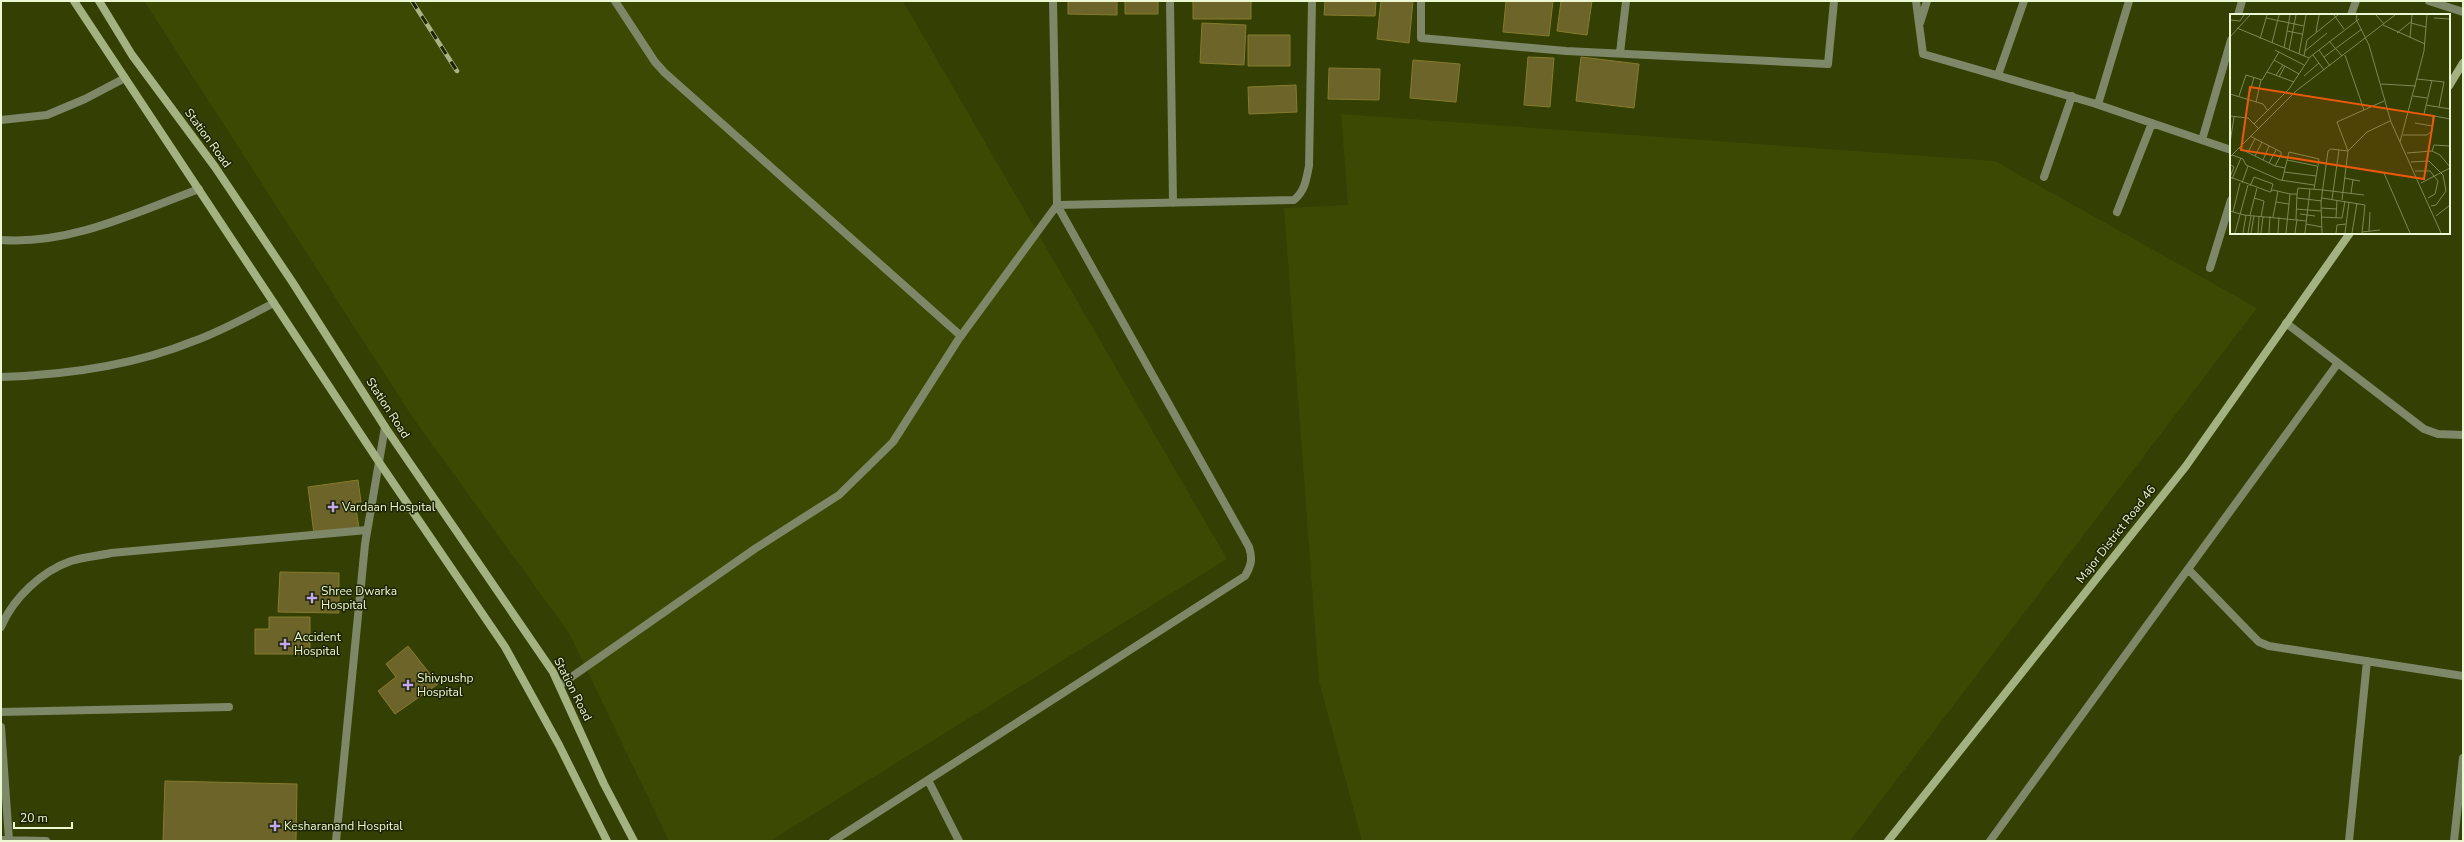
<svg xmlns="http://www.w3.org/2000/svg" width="2464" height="842" font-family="'Nunito Sans',sans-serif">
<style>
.built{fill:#3b4903}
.building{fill:#6c6429;stroke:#877c2c}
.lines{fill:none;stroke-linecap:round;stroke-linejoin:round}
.lane{stroke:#7e8768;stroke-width:8}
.street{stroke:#7e8768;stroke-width:8}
.secondary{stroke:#a4b281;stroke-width:8}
.rail-casing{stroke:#a8b486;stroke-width:4.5}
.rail{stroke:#1d2405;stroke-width:3;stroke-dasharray:9;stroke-linecap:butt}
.poi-dot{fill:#c4a7f1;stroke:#1d2405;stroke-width:1.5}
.labels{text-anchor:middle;stroke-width:3;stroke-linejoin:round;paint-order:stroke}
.street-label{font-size:12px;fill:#ecf8d2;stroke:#1d2405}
.poi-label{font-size:12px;fill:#ecf8d2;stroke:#1d2405;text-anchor:start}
.inset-road{fill:none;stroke:#7d8956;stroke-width:1}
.view{fill:#e8590c;fill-opacity:0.15;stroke:#e8590c;stroke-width:2}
.inset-edge{fill:none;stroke:#ecf8d2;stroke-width:2}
</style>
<rect width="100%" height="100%" fill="#333f03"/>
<path class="built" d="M144,1H903L1227,559L770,841H669L569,633L413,418Z
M1341,114L1995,161L2257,308L1850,841H1362L1319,681L1284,208L1348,205Z"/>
<path class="building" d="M1068,1H1117V15L1068,14Z
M1125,1H1158V14H1125Z
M1193,1H1251V19H1193Z
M1325,1H1376L1375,16L1324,15Z
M1381,1H1413L1409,43L1377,39Z
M1506,1H1553L1549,36L1503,32Z
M1561,1H1592L1587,35L1557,31Z
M1202,23L1246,25L1244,65L1200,63Z
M1248,35H1290V66H1248Z
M1528,57L1554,58L1550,107L1524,105Z
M1581,57L1639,64L1634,108L1576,101Z
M1413,60L1460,64L1456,102L1410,98Z
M1329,68L1380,69L1379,100L1328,99Z
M1296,85L1297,112L1249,114L1248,87Z
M358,480L361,502H355L359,528L314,534L308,487Z
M280,572L339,573V613L278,612Z
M269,617H310V654H255V629H269Z
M408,646L438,684L395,714L378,691L396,677L386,664Z
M165,781L297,784L296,841H163Z"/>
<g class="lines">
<path class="lane" d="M615,1L655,62L665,73L961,336"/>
<path class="street" d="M1170,1L1173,203
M1421,1V38L1566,51L1828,64L1834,1
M1916,1L1923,54L2093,103L2231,150
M2429,1L2463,12
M2238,15L2242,1
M2351,15L2356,1
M1920,23L1927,1
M1620,53L1626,1
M1998,75L2024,1
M2098,104L2129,1
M1,120L47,115L85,99L125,78
M2202,140L2231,40
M2044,177L2072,96
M2117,212L2152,123
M1,240C70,245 135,213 199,189
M2210,268L2231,200
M2286,323L2424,429L2438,434L2463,435
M1,377C65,375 135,365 194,341C222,331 248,316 274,303
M2188,569L2251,634L2259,642L2269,646L2463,676
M1,627C13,598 42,571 71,561C84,557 98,556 111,553L367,530
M560,685L756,548L839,495L893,442L958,340L1057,205L1053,1
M1,712L229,707
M1,727L9,840
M928,780L959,841
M1,840L46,841
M336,841L365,544L385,427
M833,841L1245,576C1251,566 1253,559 1249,547L1057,205L1294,200C1305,191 1306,180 1309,166L1312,1
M1990,841L2338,363
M2349,841L2367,661
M2454,841L2463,758"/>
<path class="secondary" d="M74,1L379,462L505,647L559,745L607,841
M99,1L132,55L215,167L293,283L385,427L553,672L604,784L634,841
M2449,86L2463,63
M1888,841L2186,466L2350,233"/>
<defs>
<path id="rail" d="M412,1L457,71"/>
</defs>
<use href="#rail" class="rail-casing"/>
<use href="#rail" class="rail"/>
</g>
<g class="poi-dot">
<path d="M331 501h4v4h4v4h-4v4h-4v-4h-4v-4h4z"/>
<path d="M310 592h4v4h4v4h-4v4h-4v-4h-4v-4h4z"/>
<path d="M283 638h4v4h4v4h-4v4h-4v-4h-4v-4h4z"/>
<path d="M406 679h4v4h4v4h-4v4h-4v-4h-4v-4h4z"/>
<path d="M273 820h4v4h4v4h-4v4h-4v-4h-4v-4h4z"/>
</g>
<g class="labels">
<g class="street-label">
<text transform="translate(208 138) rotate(54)" y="4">Station Road</text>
<text transform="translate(388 408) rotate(57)" y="4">Station Road</text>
<text transform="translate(2116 534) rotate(-52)" y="4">Major District Road 46</text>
<text transform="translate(573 689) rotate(63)" y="4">Station Road</text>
</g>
<g class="poi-label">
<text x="342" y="511">Vardaan Hospital</text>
<text x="321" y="595">Shree Dwarka<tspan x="321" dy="14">Hospital</tspan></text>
<text x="294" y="641">Accident<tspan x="294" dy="14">Hospital</tspan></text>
<text x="417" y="682">Shivpushp<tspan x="417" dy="14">Hospital</tspan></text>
<text x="284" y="830">Kesharanand Hospital</text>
</g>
</g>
<g transform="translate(2230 14)">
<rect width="220" height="220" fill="#333f03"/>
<path class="inset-road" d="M104,1L114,15M127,1L126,5L139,31L161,108L211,219M146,1L154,10M36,4L74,12M204,4L220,5M0,6L10,7L14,1M181,9L196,13M153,11L195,30M7,14L79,44M57,17L72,20M86,18L89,1M167,19L182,7M0,23L20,1M180,24L182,1M30,25L37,1M99,27L112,42M42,29L49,1M54,34L60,1M45,36L74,51M59,36L66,1M89,36L100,52M75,37L97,19M69,40L76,1M83,41L94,56M115,41L134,96M74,42L77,26L108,1M94,43L132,15M44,46L69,60M37,58L64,68M46,61L53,51M74,62L89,49M49,63L55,52M187,65L214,68L209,93M202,66L194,100L220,105M151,70L186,72M0,80L33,90L38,97M9,82L16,61L32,66L49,38M183,82L197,84M18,85L24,63M26,88L31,66M196,91L220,95M0,102L18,104L28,114M185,109L202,112M24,110L59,75L80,43L129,5M173,121H197L202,117L203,102M20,122L51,138V143L57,144M170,128L194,37L197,1M0,129L4,103M9,134L45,152L55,154M202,137L204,131L220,132M18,138L25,125M177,139L202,137L210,141L220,153M2,141L13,145L16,151L50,166L84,171M25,142L32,128M0,143L66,77L165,1M33,146L39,132M57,146L87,152M181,148L199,147L213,161L216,177L206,191L201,192M39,149L46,136M45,152L51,141M0,154L1,151L4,153L0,163M185,157H200L208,167L205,180L198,184M54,158L86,162M154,159L180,219M0,163L40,178L43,176L60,180L56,219M114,164L130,167M2,165L11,144M52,167L59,138L89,145L84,175M12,169L18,152M191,169L220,154M20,172L24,163L43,170L41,177M93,176L134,181M121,179L123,166M60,180H67L68,174L93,176M24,184L34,187L31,203M67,184L92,187M92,184L135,191L132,219M102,185L109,136M112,186L118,137L137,118L160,107M46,188L59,190M91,194L106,195M66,195L91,197M0,197L14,201L77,207M3,198L10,169M70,200L85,202M20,201L27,174M206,202L220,191M43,203L48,177M91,203L112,204L115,187M106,204L107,186M66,205L67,180M76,210L92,213M139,217L140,198M132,218L150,216M5,219L18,171M13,219L16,201M18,219L21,202M21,219L24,202M28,219L29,203M31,219L33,203M39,219L40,202M48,219L49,203M65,219L67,205M75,219L80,175M92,219L91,188L98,137L101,135L118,137L107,108L154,87M106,219L107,211L116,210M115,219L119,188M122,219L127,189"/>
<path class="view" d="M20,73L204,102L194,165L11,136Z"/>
<rect width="220" height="220" class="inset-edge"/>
</g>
<rect width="2464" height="842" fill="none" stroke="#ecf8d2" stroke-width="4"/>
<path d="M14 822v6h58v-6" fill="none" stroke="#ecf8d2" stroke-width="2"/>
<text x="20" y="822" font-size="12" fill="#ecf8d2" stroke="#1d2405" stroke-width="3" paint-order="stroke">20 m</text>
</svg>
